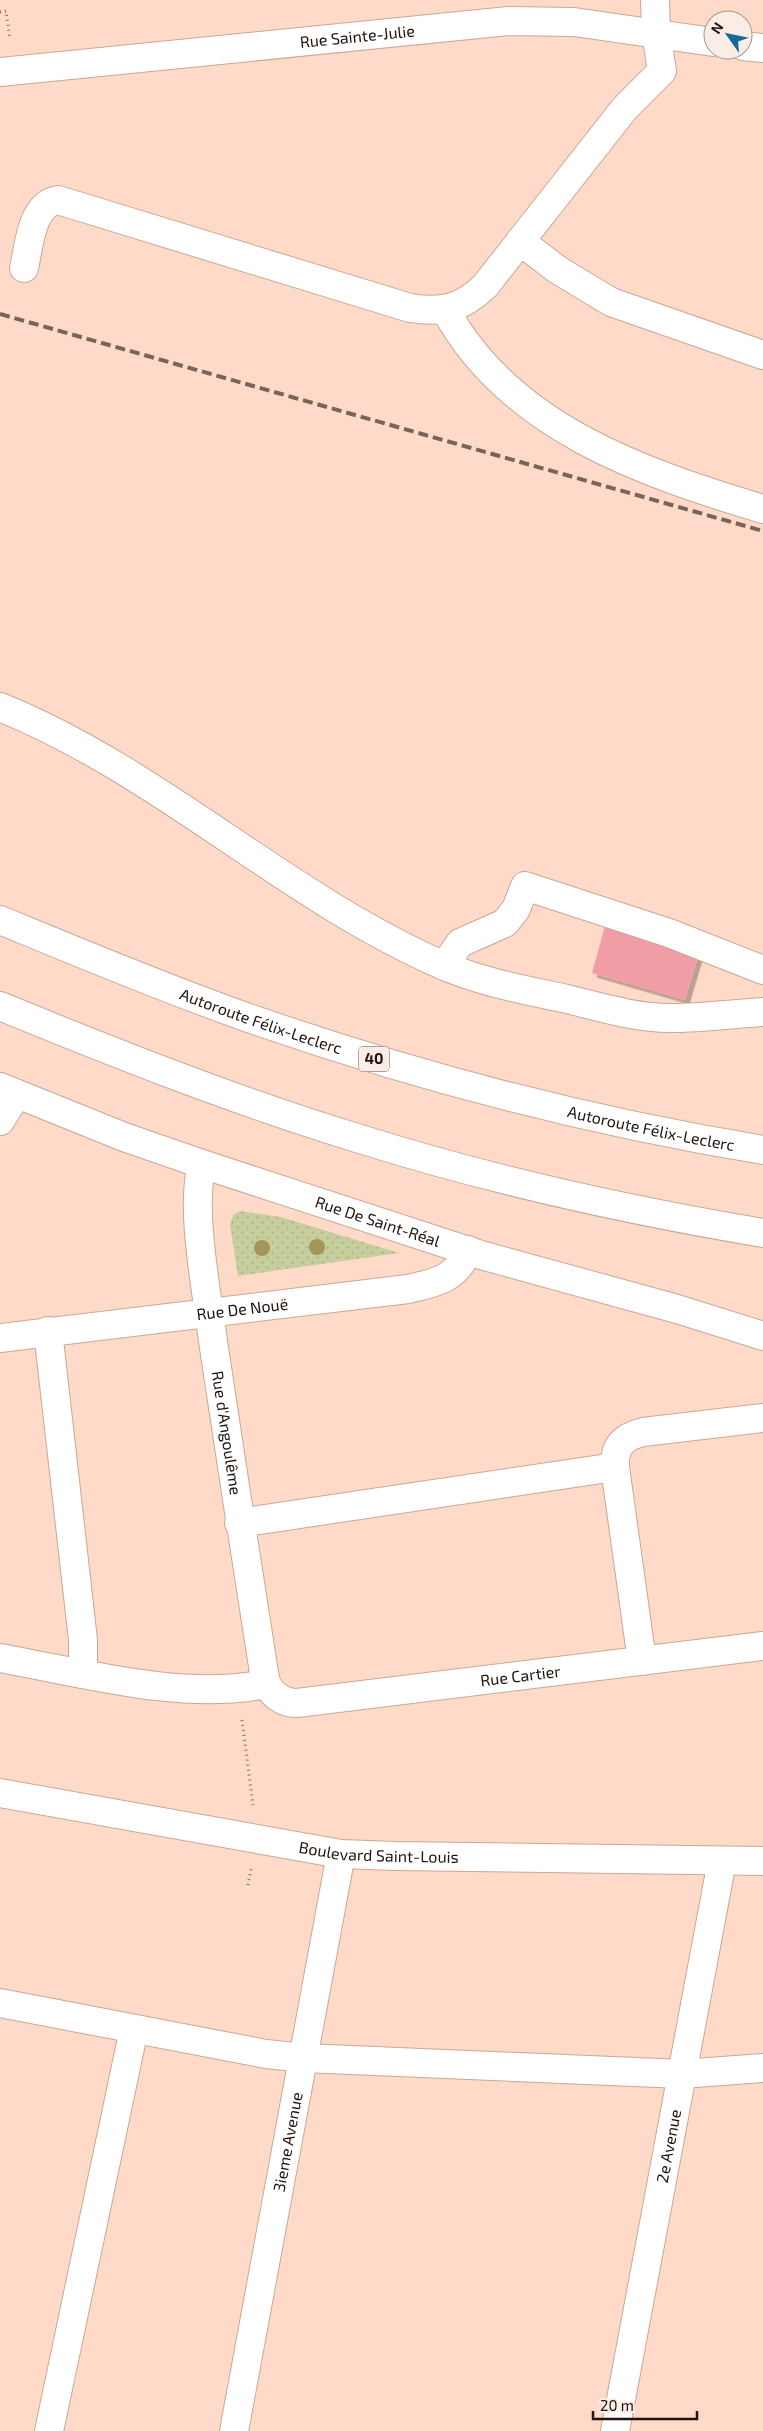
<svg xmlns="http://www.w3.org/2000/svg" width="763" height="2431" font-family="'Exo 2',sans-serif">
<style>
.grass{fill:url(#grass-dots)}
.building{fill:#f19da5;filter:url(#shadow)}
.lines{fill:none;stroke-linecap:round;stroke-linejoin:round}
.minor-casing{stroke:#caa796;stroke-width:30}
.highway-casing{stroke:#caa796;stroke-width:30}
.path{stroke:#897165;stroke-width:3;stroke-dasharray:1 4;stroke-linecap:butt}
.minor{stroke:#fff;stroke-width:28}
.highway{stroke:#fff;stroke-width:28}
.rail{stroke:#7a6358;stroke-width:4;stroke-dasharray:10 5;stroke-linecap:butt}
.tree{fill:#a3965a}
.labels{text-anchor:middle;stroke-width:5;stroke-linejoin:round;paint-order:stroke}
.shield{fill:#fbece5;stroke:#62544e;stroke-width:1}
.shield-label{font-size:15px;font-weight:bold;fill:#20130d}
.street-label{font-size:16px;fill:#20130d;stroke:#fbece5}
</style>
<defs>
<pattern id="grass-dots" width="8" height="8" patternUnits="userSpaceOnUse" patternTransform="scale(1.25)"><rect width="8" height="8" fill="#c7ce9d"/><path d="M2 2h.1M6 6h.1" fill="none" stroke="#abb086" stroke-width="1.8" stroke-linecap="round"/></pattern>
<filter id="shadow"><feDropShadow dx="4.5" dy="4.5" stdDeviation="0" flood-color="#0004"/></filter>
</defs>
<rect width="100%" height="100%" fill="#ffdac8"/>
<path class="grass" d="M240,1211L281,1217L399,1253L238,1276L230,1225L233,1215Z"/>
<path class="building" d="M605,926L699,953L685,1000L592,973Z"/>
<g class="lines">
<defs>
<g id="minor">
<path d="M743,46L763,48"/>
<path id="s1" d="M0,72L509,21L574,22L713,42"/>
<path d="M520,241L558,270L611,302L763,355"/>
<path d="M24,268C29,247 31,204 58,200L410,308C442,313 461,309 485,286L625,108L662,71L656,32L655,0"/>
<path d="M445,309C508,427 643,473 763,509"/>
<path d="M0,707C158,771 284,895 440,964C480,982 525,990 567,999C600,1007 635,1018 670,1018C701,1018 732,1014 763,1012"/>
<path d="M444,966L460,943L505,923L516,909L525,886L669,933L763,970"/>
<path id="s2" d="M0,1087L124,1137L202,1164L481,1255L677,1309L763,1336"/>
<path d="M0,1121L17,1094"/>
<path id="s3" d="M202,1164C190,1210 207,1292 213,1341C230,1454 247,1566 265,1679C269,1693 282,1703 297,1703L763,1646"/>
<path d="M48,1331L83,1640V1674"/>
<path id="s4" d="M0,1338L408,1289C435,1283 457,1279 468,1250"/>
<path d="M615,1467C614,1446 623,1437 643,1432L763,1418"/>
<path d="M239,1523L615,1467L642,1661"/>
<path d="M0,1658C84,1673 182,1701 266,1684"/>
<path id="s5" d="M0,1793L341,1854L395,1856L763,1861"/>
<path d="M0,2003L266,2054L304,2058L682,2074L763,2068"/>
<path d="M49,2431L134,2029"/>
<path id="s6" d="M234,2431L341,1854"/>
<path id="s7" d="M615,2431L722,1861"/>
</g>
<g id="highway">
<path id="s8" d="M0,920C80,953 161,987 243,1016C412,1075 586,1121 763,1150"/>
<path d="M0,1006C117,1054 236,1101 357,1138C490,1180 626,1210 763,1233"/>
</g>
</defs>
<use href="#minor" class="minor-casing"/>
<use href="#highway" class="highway-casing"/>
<path class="path" d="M0,12L6,11L10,39
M242,1720L253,1805
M248,1885L251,1869"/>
<use href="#minor" class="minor"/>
<use href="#highway" class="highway"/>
<path class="rail" d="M0,314L763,531"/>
</g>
<g class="tree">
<circle cx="317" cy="1247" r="8"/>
<circle cx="262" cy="1248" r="8"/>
</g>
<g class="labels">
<rect class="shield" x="359" y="1046.5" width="30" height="25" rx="4"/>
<g class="shield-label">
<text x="374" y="1064">40</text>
</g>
<g class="street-label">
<text dy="6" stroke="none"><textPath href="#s1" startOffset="359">Rue Sainte-Julie</textPath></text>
<text dy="6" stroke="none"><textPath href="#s8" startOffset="280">Autoroute Félix-Leclerc</textPath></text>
<text dy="6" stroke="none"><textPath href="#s8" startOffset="685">Autoroute Félix-Leclerc</textPath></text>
<text dy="6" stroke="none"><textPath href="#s2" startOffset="401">Rue De Saint-Réal</textPath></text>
<text dy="6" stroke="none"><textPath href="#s4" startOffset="244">Rue De Nouë</textPath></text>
<text dy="6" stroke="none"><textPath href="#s3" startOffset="271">Rue d'Angoulême</textPath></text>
<text dy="6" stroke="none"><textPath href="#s3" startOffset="788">Rue Cartier</textPath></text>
<text dy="6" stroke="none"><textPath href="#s5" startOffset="384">Boulevard Saint-Louis</textPath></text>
<text dy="6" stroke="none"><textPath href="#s6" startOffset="294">3ieme Avenue</textPath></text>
<text dy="6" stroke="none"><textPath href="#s7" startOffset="290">2e Avenue</textPath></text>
</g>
</g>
<g transform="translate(728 35) rotate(303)"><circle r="24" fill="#fbece5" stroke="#a3958f"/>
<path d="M0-4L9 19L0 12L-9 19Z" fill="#136c9c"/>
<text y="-8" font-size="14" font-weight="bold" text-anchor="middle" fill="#20130d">N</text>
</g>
<path d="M593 2411v8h104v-8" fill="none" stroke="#20130d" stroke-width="2.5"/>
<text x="600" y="2411" font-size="15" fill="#20130d" stroke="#fbece5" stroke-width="4" paint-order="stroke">20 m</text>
</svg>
